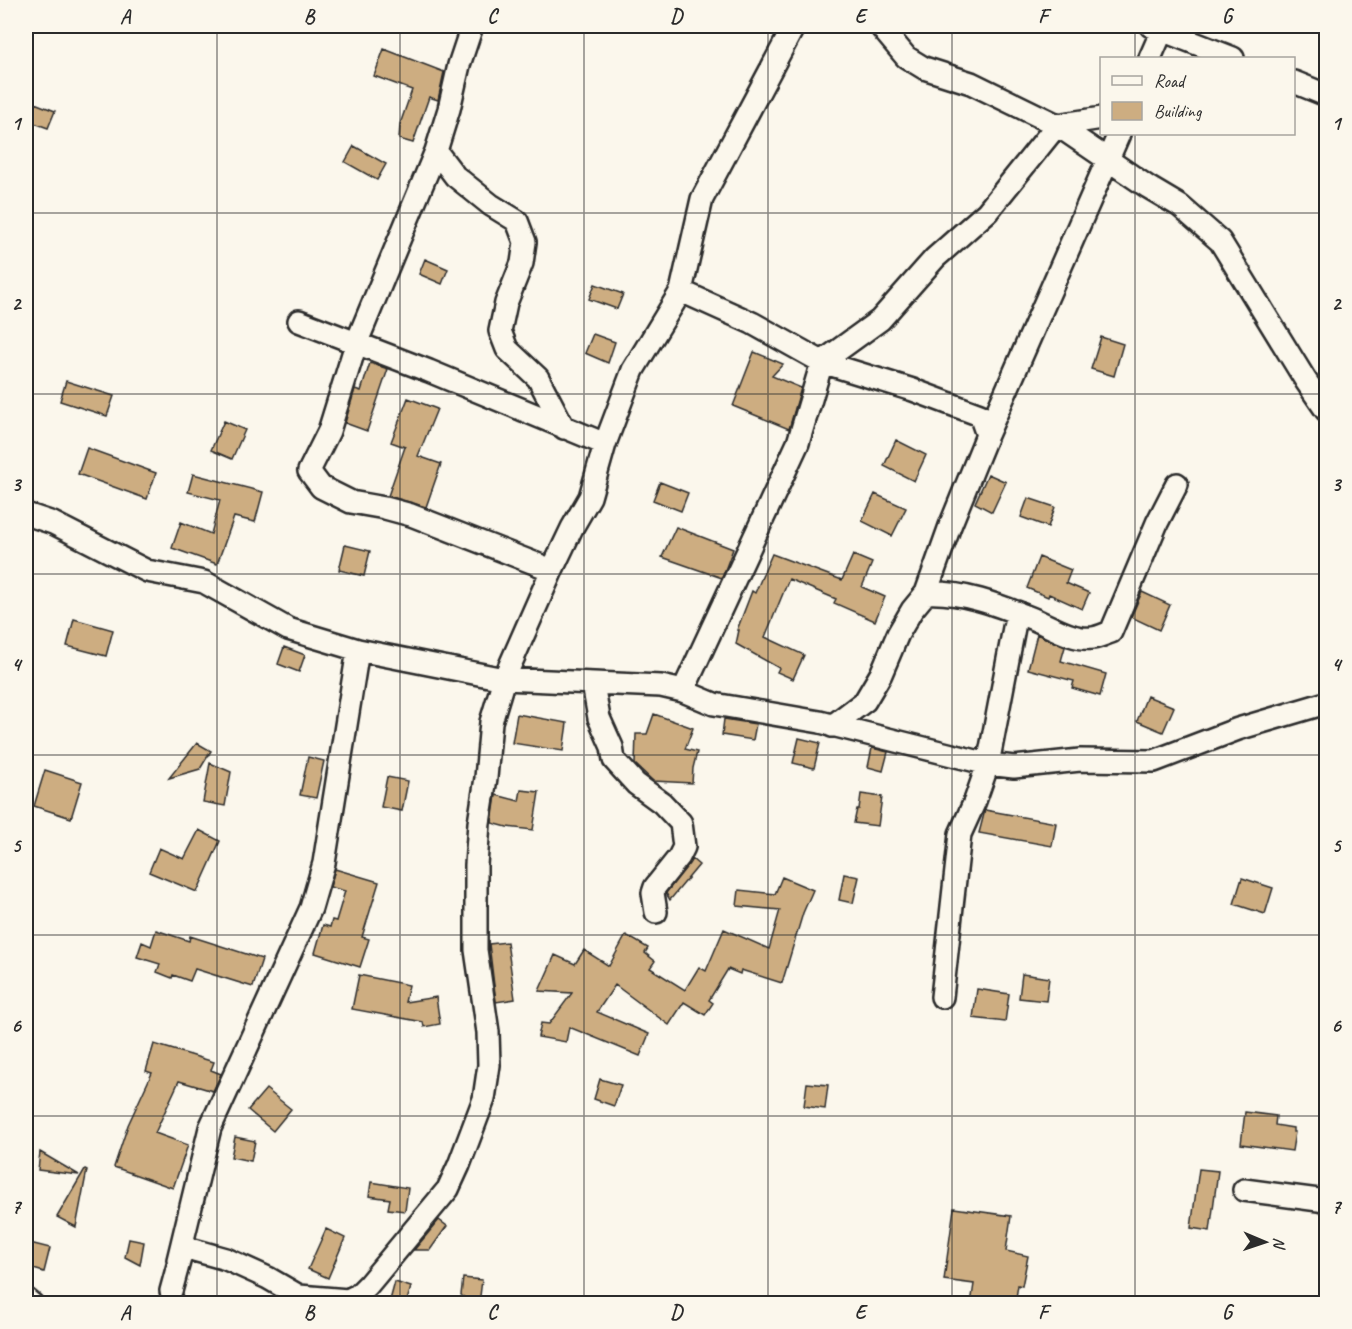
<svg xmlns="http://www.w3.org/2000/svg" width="1352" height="1329" font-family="Caveat,sans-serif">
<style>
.building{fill:#cdad81;stroke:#2b2b2b;stroke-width:1.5}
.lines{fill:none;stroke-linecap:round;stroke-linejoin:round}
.street-casing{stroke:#2b2b2b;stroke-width:26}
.street{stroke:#fbf7ec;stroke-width:21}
.grid{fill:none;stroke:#2b2b2b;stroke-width:1.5;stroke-opacity:0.55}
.neatline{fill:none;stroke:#2b2b2b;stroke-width:2}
.grid-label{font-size:20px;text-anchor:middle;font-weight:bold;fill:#2b2b2b}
</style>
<rect width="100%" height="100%" fill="#fbf7ec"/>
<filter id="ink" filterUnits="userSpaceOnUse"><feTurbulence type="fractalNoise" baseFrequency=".0167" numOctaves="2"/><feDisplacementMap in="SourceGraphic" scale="12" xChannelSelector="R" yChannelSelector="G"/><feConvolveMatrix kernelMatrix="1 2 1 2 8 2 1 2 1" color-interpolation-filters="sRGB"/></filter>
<g filter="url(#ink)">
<path class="building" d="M384,49L444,72L438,100L429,97L413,143L399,139L400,124L412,90L374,76Z
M32,102L55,111L48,128L26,120Z
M354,146L386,164L377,180L345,162Z
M425,259L448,269L442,284L419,274Z
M595,284L623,294L617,309L589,299Z
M593,334L615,342L608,363L585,353Z
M1101,337L1123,344L1114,376L1091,369Z
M754,352L783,364L772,376L801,388L789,429L733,406Z
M370,363L388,369L367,431L345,423L355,389L361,391Z
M66,381L114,396L107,416L60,401Z
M408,398L437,409L418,456L441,464L426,507L388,496L405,447L391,442Z
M224,421L245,430L232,459L211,450Z
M896,440L926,455L914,481L884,466Z
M87,448L156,473L147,499L78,474Z
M193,474L263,492L255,522L234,517L217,564L172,548L181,522L211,534L220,500L188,492Z
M988,474L1006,482L992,512L975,503Z
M660,482L688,493L681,511L653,500Z
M875,494L906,508L892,536L862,521Z
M1028,498L1055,507L1048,527L1021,517Z
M676,527L733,549L722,578L662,557Z
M345,545L370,551L364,576L339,570Z
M772,554L842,580L853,555L872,563L862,587L885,597L875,621L834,603L836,599L789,579L765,637L804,655L793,679L777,672L779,668L736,644L739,630H737L752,591L755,593Z
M1039,557L1071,570L1066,583L1089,593L1082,609L1049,594L1048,597L1027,588Z
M1142,592L1170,605L1159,630L1131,617Z
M74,619L113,630L106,656L67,646Z
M1037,634L1065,647L1061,661L1106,674L1100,696L1072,688L1074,681L1028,669Z
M284,647L305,655L299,672L278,664Z
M1147,696L1174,707L1163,732L1137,721Z
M517,714L567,723L563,751L512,743Z
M654,714L693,728L685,749L697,752L693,768L692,783L653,781L635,764L636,734H647Z
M724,719L756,724L753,740L722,735Z
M799,738L820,743L814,768L793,763Z
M197,743L211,751L200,769L169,778Z
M872,748L888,752L883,771L868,767Z
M308,757L324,761L316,798L300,795Z
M210,763L231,772L225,806L203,802Z
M45,770L82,782L71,818L34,806Z
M387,777L408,781L402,811L381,807Z
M521,790L539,792L533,830L507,827L492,823L496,795L519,801Z
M861,794L882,797L878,826L854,823L857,809H859Z
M985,810L1056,823L1052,846L979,833Z
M199,830L220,841L197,892L149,872L159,848L184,859Z
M692,859L699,865L670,900L666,893Z
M335,869L379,882L362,937L369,939L360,967L315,953L323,925L330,927L332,920L336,921L345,891L330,887Z
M844,874L859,877L853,903L839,900Z
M782,877L813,890L803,913L782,983L741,970L740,974L728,969L709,1000L713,1003L705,1015L684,1002L669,1025L615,985L597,1012L649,1034L640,1056L569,1027L566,1042L538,1037L541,1023L549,1024L572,993L539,991L555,955L575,964L584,950L609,966L626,935L648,948L645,953L655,961L650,968L685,990L699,967L706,971L724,929L769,949L780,910L737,906L739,890L775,894Z
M1242,878L1273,888L1265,914L1234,904Z
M156,930L189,941L190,936L262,959L253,987L195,969L190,981L173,975L172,978L157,972L160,964L137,957L142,942L151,946Z
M507,942L515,999L496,1002L489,944Z
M1022,974L1049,978L1046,1001L1019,998Z
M359,975L409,985L405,1002L436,997L440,1024L424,1027L423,1022L352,1009Z
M977,989L1009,994L1005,1022L973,1018Z
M154,1044L214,1062L211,1070L221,1074L213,1091L179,1081L155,1133L188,1145L173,1188L114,1167L128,1125L152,1073L146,1071Z
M600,1079L621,1085L614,1106L594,1099Z
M807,1083L828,1085L825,1109L804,1106Z
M266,1089L291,1109L273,1131L248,1110Z
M1245,1112L1276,1116L1275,1125L1293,1128V1132H1295L1292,1151L1241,1144Z
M235,1137L255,1141L251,1161L231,1157Z
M40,1152L79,1175L38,1170Z
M85,1169L87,1170L76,1227L57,1217Z
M1199,1169L1218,1171L1210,1231L1191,1228Z
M371,1182L408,1188L405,1211L388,1209L390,1199L369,1196Z
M954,1208L1011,1216L1006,1251L1028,1256L1022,1286L1018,1285L1015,1304H971L974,1284L944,1280Z
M439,1220L447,1226L430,1250H414Z
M326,1229L345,1238L328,1278L308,1269Z
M129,1239L144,1242L140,1265L125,1257Z
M26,1242L50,1248L44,1272L26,1267Z
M463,1278L482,1280L479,1304H474L461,1295Z
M395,1282L411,1287L406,1304H389Z"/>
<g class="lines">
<defs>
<path id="street" d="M472,26L459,65L449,109L436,151L356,344L329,431L309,471L321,487L351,502L385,508L411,515L552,570
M880,26L906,57L924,68L971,83L1057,125L1148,187L1180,206L1220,241L1306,381L1326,410
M1151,26L1233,58
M1150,58L1164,26
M1294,82L1326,95
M436,151L455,176L491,205L517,221L525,242L522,263L506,303L500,331L507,349L538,378L564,428
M681,291L752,323L822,362L798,443L683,691
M299,321L429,371L605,444
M987,435L980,415L913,390L822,362L880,320L935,258L987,212L1057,125L1102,118
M26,514L53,523L147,571L204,582L288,629L358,650L504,679L661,686L683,691L714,704L820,722L988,764L1014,767L1080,760L1154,761L1238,729L1326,703
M926,593L950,526L987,435L1119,134
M593,684L599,718L612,747L614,760L636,784L662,803L681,823L684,847L679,857L655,887L653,893L656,912
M832,726L865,701L881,674L898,634L912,610L926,593C962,591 998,605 1031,618C1049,625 1073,641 1093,638C1099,637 1105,634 1111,632L1157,523L1177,484
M942,997L960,834L975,801L988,764L1017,612
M1244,1190L1326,1201
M178,1260L210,1128L311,908L324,863L358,650
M171,1291L183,1247L226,1259L268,1278L299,1296L348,1300L358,1295L368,1285L448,1189L459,1165L484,1099L489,1065L488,1032L476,950V865L479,823L486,778L491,722L504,679L552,570L572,528L590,497L605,444L633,370L681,291L702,199L794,26
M26,1299L32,1304"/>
</defs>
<use href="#street" class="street-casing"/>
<use href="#street" class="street"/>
</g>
</g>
<path class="grid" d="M217,26V1304M400,26V1304M584,26V1304M768,26V1304M952,26V1304M1135,26V58M1135,134V1304M26,213H1326M26,394H1326M26,574H1326M26,755H1326M26,935H1326M26,1116H1326"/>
<rect width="1352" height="1329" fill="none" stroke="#fbf7ec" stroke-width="66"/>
<rect x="1100" y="57" width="195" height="78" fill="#fbf7ec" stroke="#a8a59f" stroke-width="1.5"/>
<rect x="1112" y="76" width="30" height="9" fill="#fbf7ec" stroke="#a8a59f" stroke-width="1.5"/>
<text x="1154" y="87" font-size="18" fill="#2b2b2b">Road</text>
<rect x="1112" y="102" width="30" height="18" fill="#cdad81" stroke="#a8a59f" stroke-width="1.5"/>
<text x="1154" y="117" font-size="18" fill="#2b2b2b">Building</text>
<g transform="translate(1265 1242) rotate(92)" stroke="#fbf7ec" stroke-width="4.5" paint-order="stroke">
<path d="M0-4.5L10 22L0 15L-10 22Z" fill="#2b2b2b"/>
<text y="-9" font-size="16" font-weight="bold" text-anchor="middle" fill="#2b2b2b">N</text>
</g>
<rect x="33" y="33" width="1286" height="1263" class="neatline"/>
<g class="grid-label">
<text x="125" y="23">A</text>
<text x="309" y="23">B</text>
<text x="492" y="23">C</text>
<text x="676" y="23">D</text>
<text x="860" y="23">E</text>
<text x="1043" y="23">F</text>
<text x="1227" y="23">G</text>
<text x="16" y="130">1</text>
<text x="1336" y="130">1</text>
<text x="16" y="310">2</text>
<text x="1336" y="310">2</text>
<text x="16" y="491">3</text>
<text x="1336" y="491">3</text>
<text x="16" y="671">4</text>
<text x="1336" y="671">4</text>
<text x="16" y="852">5</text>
<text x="1336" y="852">5</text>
<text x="16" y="1032">6</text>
<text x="1336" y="1032">6</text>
<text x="16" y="1213">7</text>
<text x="1336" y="1213">7</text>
<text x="125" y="1319">A</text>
<text x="309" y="1319">B</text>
<text x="492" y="1319">C</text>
<text x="676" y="1319">D</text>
<text x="860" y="1319">E</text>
<text x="1043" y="1319">F</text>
<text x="1227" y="1319">G</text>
</g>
</svg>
